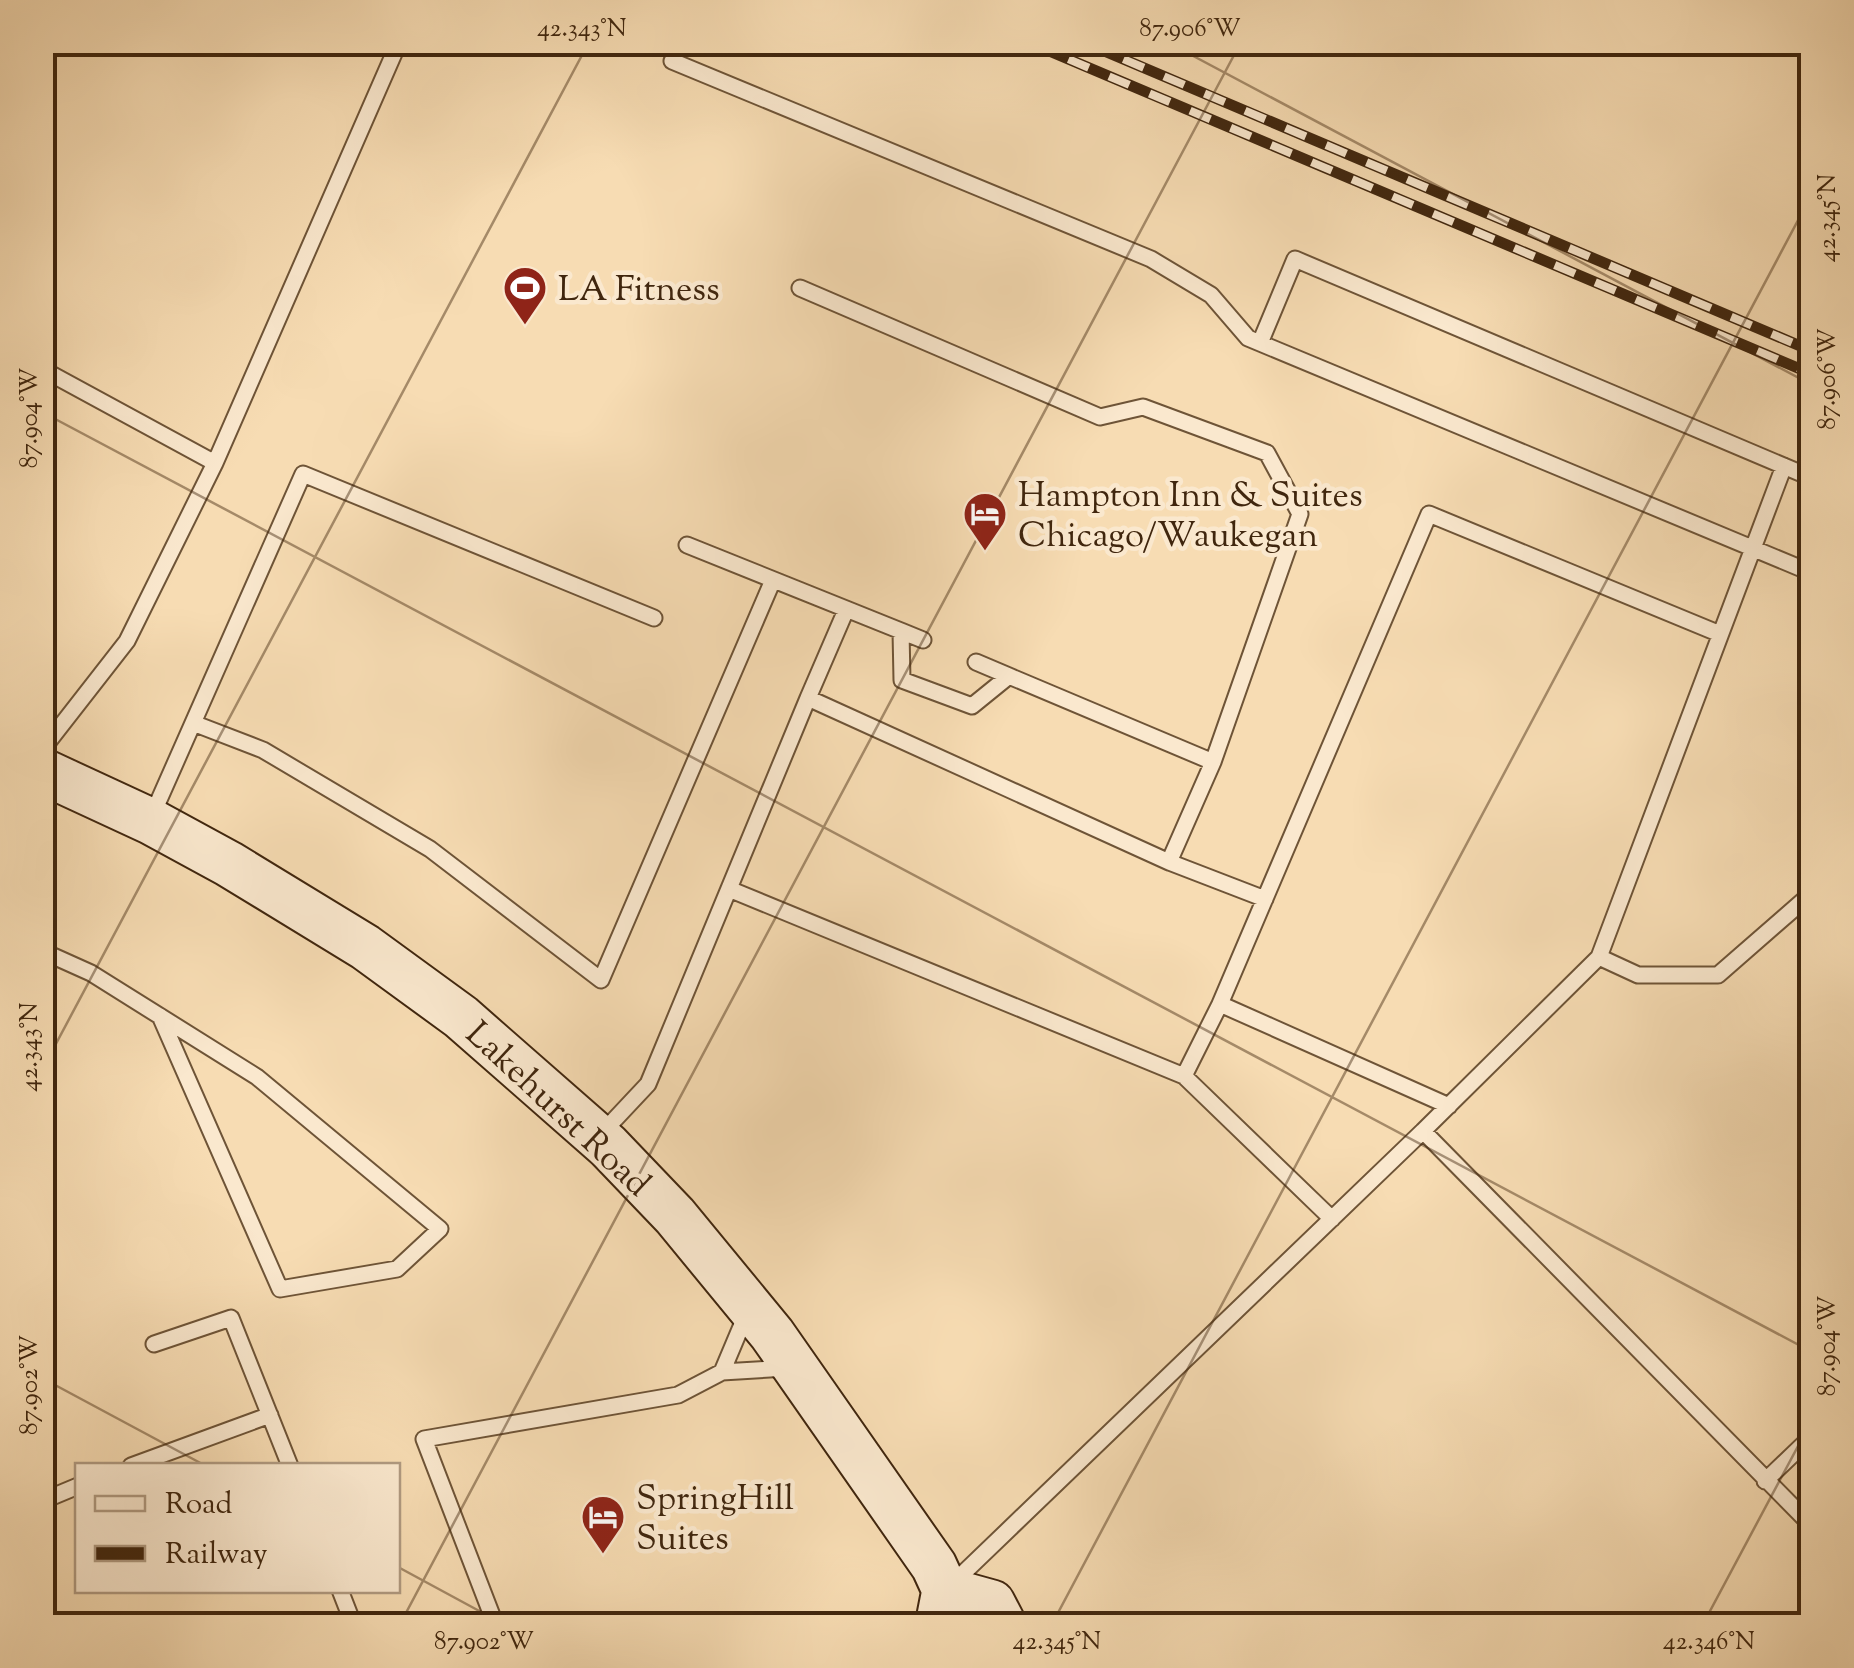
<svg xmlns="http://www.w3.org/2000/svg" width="1854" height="1668" font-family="'Sorts Mill Goudy',serif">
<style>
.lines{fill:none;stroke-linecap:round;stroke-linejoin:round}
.lane-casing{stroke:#6e5437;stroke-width:19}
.secondary-casing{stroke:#40260e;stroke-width:49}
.lane{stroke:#fae8ce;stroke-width:15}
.secondary{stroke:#fae8ce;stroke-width:45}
.rail-casing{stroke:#40260e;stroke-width:11}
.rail{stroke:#fae8ce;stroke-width:8;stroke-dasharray:22;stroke-linecap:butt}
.ticks{fill:none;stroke:#40260e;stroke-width:2.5;stroke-opacity:0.45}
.labels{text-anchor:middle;stroke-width:9;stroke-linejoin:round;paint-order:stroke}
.poi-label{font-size:35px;fill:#40260e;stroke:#fae8ce;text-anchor:start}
.street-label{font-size:35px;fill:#40260e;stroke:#fae8ce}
.neatline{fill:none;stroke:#40260e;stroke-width:4}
.ticks-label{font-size:25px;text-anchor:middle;fill:#40260e}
</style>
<rect width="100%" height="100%" fill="#f7dcb3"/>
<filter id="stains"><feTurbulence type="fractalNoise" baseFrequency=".002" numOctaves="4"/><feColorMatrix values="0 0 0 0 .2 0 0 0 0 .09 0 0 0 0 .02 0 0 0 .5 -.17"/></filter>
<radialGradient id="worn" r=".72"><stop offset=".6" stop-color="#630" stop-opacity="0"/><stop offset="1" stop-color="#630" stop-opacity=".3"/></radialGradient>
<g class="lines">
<defs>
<path id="lane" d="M672,61L1151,259L1211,295L1248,338L1812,573
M800,288L1100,417L1143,407L1267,453L1300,514L1213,762
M1260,343L1295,259L1812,478
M42,369L215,463
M901,631L923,640
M976,662L1009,676
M808,698L846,610
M193,723L263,750L430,849L601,980L773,580
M42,750L127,641L215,463L399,42
M151,818L303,474L654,618
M1169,862L1265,899
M729,889L1184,1076
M42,951L91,973L257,1077L440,1229L397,1269L280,1289L160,1016
M1599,957L1638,975H1718L1812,893
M1220,1004L1184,1076L1332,1219
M1449,1106L1220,1004L1429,514L1720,634
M1423,1131L1599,957L1784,466
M602,1133L648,1084L808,698L1169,862L1213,762L1009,676L972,706L902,680L901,631L687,545
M746,1315L722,1372L787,1368
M154,1344L231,1318L290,1466
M131,1466L270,1415
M1765,1481L1812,1436
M42,1501L78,1486
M952,1584L1423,1131L1812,1526
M340,1590L354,1626
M496,1626L424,1439L678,1395L722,1372
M1807,1626L1812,1614"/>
<path id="secondary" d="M42,771L150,821L229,864L365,947L461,1017L608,1146L675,1216L772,1334L934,1566L945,1590L938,1626
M945,1590L992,1603L1004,1626"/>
</defs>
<use href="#lane" class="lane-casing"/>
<use href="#secondary" class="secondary-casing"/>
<use href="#lane" class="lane"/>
<use href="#secondary" class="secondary"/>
<defs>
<path id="rail" d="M1028,42L1812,374
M1083,42L1812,351"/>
</defs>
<use href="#rail" class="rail-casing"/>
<use href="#rail" class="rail"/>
</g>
<path class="ticks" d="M1167,42L1812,385M42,412L1812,1352M42,1070L589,42M42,1378L206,1466M398,1567L507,1626M399,1626L1241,42M1051,1626L1812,194M1702,1626L1812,1420"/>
<defs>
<symbol id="stadium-pin" viewBox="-11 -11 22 30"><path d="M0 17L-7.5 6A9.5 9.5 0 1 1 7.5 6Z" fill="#8f2418" stroke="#fae8ce"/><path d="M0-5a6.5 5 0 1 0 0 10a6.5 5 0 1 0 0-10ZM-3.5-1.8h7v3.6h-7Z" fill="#fff"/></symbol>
<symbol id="hotel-pin" viewBox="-11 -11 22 30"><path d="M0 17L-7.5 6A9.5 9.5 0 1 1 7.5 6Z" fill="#8f2418" stroke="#fae8ce"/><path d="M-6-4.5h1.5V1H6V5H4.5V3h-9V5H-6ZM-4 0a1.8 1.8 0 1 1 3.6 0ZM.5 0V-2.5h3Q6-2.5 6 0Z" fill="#fff"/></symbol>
</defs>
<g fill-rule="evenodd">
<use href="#stadium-pin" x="500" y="263" width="50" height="68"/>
<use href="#hotel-pin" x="960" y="489" width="50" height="68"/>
<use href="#hotel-pin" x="578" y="1492" width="50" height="68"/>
</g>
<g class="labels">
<g class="poi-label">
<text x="558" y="300">LA Fitness</text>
<text x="1018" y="506">Hampton Inn &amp; Suites<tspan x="1018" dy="40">Chicago/Waukegan</tspan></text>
<text x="636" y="1509">SpringHill<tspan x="636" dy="40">Suites</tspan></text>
</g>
<g class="street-label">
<text transform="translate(559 1108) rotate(43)" y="12">Lakehurst Road</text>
</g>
</g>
<rect width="1854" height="1668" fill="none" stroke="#f7dcb3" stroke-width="110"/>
<rect x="75" y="1463" width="325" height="130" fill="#fae8ce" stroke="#b09a81" stroke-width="2.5"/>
<rect x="95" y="1496" width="50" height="15" fill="#fae8ce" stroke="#b09a81" stroke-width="2.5"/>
<text x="165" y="1513" font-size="30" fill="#40260e">Road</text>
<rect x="95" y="1546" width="50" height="15" fill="#40260e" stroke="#b09a81" stroke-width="2.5"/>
<text x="165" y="1563" font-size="30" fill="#40260e">Railway</text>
<rect x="55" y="55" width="1744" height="1558" class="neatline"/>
<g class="ticks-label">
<text x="582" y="36">42.343°N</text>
<text x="1190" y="36">87.906°W</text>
<text transform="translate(1826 218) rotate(-90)" y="9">42.345°N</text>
<text transform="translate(1826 379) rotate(-90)" y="9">87.906°W</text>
<text transform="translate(28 418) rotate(-90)" y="9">87.904°W</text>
<text transform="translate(28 1047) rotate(-90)" y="9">42.343°N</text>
<text transform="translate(1826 1346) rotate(-90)" y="9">87.904°W</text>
<text transform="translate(28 1385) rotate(-90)" y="9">87.902°W</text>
<text x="484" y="1649">87.902°W</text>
<text x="1057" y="1649">42.345°N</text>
<text x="1709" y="1649">42.346°N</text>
</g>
<rect width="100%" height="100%" filter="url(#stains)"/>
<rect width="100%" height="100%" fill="url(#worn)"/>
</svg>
